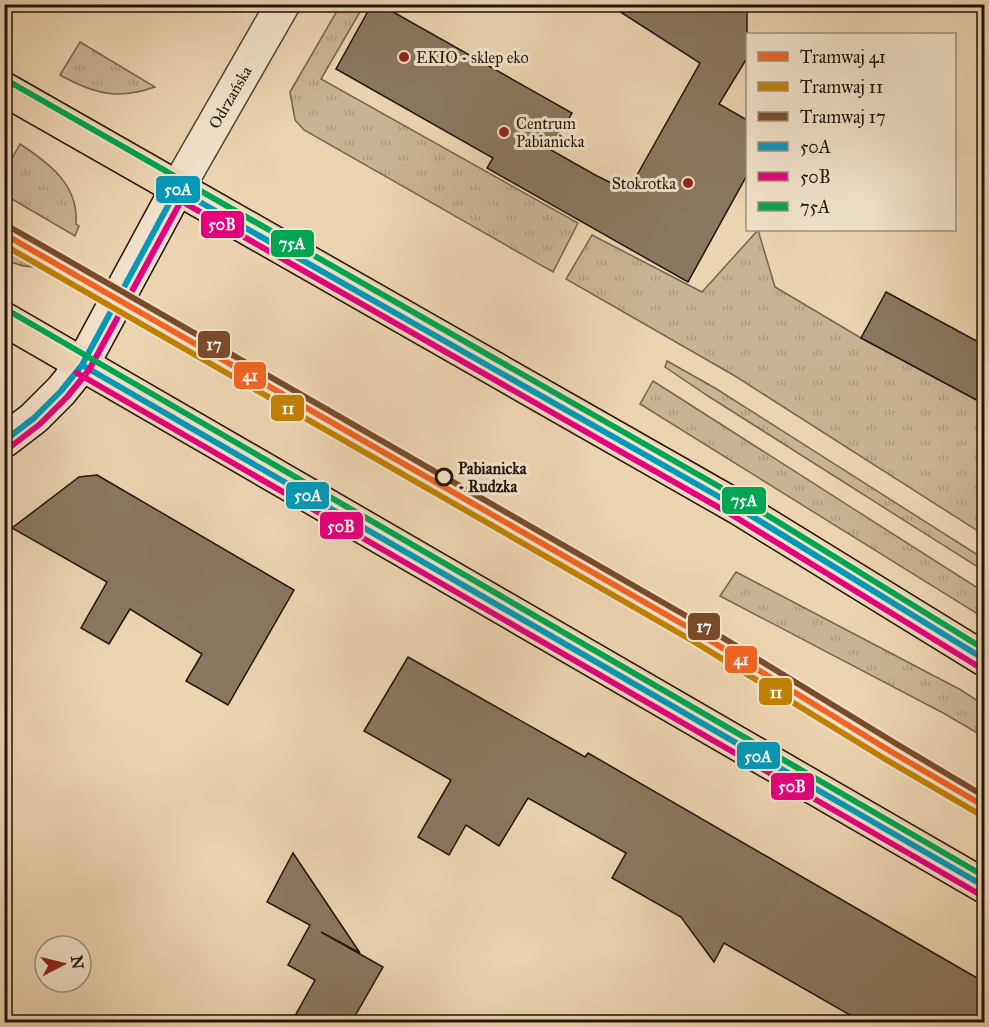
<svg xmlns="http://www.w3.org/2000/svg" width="989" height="1027" font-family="'IM FELL Great Primer',serif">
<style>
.grass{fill:url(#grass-tufts);stroke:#75634e;stroke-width:1.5}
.building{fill:#8b7760;stroke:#201309;stroke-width:1.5}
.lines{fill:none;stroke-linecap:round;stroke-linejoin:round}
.street-casing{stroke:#534333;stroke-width:36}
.secondary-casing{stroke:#201309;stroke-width:36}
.primary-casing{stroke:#201309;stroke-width:36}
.street{stroke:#f3e3cc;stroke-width:33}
.secondary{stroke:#f3e3cc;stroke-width:33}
.primary{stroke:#edd4b1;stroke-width:33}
.bus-1-casing{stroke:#f3e3cc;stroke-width:10}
.bus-2-casing{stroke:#f3e3cc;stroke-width:10}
.bus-3-casing{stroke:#f3e3cc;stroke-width:10}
.bus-1{stroke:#039aba;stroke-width:6}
.bus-2{stroke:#e5007d;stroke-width:6}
.bus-3{stroke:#00a651;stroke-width:6}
.tram-1-casing{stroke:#f3e3cc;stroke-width:10}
.tram-2-casing{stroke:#f3e3cc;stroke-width:10}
.tram-3-casing{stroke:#f3e3cc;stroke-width:10}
.tram-1{stroke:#f26522;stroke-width:6}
.tram-2{stroke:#c18102;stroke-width:6}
.tram-3{stroke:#7a4b2a;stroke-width:6}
.poi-dot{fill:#8f2418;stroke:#f3e3cc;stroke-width:2}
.stop-dot{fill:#f3e3cc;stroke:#201309;stroke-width:3}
.labels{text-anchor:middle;stroke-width:6;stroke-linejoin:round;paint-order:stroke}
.poi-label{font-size:16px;fill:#201309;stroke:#f3e3cc;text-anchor:start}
.street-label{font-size:16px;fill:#201309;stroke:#f3e3cc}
.stop-label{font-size:16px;font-weight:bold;fill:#201309;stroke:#f3e3cc;text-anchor:start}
.line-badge{stroke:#f3e3cc;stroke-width:2}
.badge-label{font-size:16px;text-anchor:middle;font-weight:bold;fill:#fff}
</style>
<defs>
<pattern id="grass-tufts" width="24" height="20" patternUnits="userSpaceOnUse" patternTransform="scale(1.5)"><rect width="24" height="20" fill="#cab394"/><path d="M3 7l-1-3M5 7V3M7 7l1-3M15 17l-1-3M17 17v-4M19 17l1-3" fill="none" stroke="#ad997e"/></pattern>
</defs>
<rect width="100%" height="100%" fill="#edd4b1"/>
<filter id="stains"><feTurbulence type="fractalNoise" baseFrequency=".00333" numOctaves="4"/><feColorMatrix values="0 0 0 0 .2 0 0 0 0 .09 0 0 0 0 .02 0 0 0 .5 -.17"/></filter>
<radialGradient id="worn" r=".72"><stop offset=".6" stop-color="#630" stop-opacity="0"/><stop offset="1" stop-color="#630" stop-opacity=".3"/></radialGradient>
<path class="grass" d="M341,4L364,5L321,79L578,223L553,272L304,130L295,120L290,92Z
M80,42L155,87C118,100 94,94 60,75Z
M20,144C49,163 79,185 76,224L79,226L75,236L5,195V171Z
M758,230L775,287L861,338L984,404V535L735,376L566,279L592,235L702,292Z
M5,242L45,265C30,269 18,266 5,259Z
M667,361L715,388L984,559V571L708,396L665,367Z
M653,381L984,592V618L640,404Z
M736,572L961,690L984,705V737L945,714L720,596Z"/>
<path class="building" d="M372,4H379L572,113L551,150L597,176L628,191L700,63L608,4H747V58L719,104L747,120V175L688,282L487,168L493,158L336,69Z
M886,292L984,345V404L861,338Z
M97,475L294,590L228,705L186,681L202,654L130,609L109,644L81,628L107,582L12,528L79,477Z
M408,657L585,757L588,753L984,982V1023H864L724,943L714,962L681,917L612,878L626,853L528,798L499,846L466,825L449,855L418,837L451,780L364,731Z
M293,853L360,953L321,932L383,967L351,1023H291L315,980L288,965L310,925L267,902Z"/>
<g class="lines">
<defs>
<g id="street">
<path id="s1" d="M177,189L283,4"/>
</g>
<path id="secondary" d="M4,441L34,418L61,391L82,365L177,189"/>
<path id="primary" d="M4,89L737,507L984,659
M4,319L984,886"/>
</defs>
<use href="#street" class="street-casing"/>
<use href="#secondary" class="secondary-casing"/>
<use href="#primary" class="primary-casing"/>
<use href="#street" class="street"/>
<use href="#secondary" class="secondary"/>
<use href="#primary" class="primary"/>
<defs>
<path id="bus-1" d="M82,365L984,886
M4,441L34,418L61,391L82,365L177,189L737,507L984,659"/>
<path id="bus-2" d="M77,373L979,894
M9,448L40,424L67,397L89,370L181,201L732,515L979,667"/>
<path id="bus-3" d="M8,81L741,499L984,649
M9,311L984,876"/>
</defs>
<use href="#bus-1" class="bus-1-casing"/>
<use href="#bus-2" class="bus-2-casing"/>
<use href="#bus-3" class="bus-3-casing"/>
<use href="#bus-1" class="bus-1"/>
<use href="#bus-2" class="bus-2"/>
<use href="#bus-3" class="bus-3"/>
<defs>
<path id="tram-1" d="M4,234L698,633L890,751L984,806"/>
<path id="tram-2" d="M4,245L693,641L885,759L979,814"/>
<path id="tram-3" d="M8,226L702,625L895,743L984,796"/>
</defs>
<use href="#tram-1" class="tram-1-casing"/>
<use href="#tram-2" class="tram-2-casing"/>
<use href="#tram-3" class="tram-3-casing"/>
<use href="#tram-1" class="tram-1"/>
<use href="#tram-2" class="tram-2"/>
<use href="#tram-3" class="tram-3"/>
</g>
<g class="poi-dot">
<circle cx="404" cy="57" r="6"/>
<circle cx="504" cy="132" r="6"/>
<circle cx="688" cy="183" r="6"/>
</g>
<circle class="stop-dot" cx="444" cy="477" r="8"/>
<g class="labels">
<g class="poi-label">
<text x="416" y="63">EKIO - sklep eko</text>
<text x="516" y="129">Centrum<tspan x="516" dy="18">Pabianicka</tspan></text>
<text x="676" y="189" text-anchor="end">Stokrotka</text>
</g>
<g class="street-label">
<text dy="6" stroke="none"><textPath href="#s1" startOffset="106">Odrzańska</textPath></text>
</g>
<g class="stop-label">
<text x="458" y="474">Pabianicka<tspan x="458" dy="18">- Rudzka</tspan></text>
</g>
</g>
<g class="line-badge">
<rect x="155" y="175" width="46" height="29" rx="6" fill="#039aba"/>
<rect x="200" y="210" width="45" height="29" rx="6" fill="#e5007d"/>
<rect x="270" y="229" width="45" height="29" rx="6" fill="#00a651"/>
<rect x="197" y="330" width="34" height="29" rx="6" fill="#7a4b2a"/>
<rect x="233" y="361" width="34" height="29" rx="6" fill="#f26522"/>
<rect x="270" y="394" width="35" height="28" rx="6" fill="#c18102"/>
<rect x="285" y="481" width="45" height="29" rx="6" fill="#039aba"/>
<rect x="721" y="486" width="46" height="29" rx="6" fill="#00a651"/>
<rect x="319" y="511" width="45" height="29" rx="6" fill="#e5007d"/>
<rect x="687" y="612" width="34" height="29" rx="6" fill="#7a4b2a"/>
<rect x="724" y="645" width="34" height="29" rx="6" fill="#f26522"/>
<rect x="758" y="677" width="35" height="29" rx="6" fill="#c18102"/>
<rect x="736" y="741" width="45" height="29" rx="6" fill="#039aba"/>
<rect x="770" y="772" width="45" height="29" rx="6" fill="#e5007d"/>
</g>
<g class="badge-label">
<text x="178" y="195">50A</text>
<text x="222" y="230">50B</text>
<text x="292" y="249">75A</text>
<text x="214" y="350">17</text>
<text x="250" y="381">41</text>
<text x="288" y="414">11</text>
<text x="308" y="501">50A</text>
<text x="744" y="506">75A</text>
<text x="341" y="532">50B</text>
<text x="704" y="632">17</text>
<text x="741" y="665">41</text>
<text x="776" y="698">11</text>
<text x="758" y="762">50A</text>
<text x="792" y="792">50B</text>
</g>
<rect width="989" height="1027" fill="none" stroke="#edd4b1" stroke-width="24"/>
<rect x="6" y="6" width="977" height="1015" fill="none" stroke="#201309" stroke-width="3"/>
<rect x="12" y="12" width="965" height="1003" fill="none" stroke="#201309" stroke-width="1.5"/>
<rect x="746" y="33" width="210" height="198" fill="#f3e3cc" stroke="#9f907e" stroke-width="1.5"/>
<rect x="758" y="52" width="30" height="9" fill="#f26522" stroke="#9f907e" stroke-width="1.5"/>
<text x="800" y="63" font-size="18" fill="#201309">Tramwaj 41</text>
<rect x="758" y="82" width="30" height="9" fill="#c18102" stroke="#9f907e" stroke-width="1.5"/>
<text x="800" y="93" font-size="18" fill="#201309">Tramwaj 11</text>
<rect x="758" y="112" width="30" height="9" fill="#7a4b2a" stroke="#9f907e" stroke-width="1.5"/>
<text x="800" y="123" font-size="18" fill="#201309">Tramwaj 17</text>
<rect x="758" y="142" width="30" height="9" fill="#039aba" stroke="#9f907e" stroke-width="1.5"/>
<text x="800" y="153" font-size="18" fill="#201309">50A</text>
<rect x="758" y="172" width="30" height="9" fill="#e5007d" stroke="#9f907e" stroke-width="1.5"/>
<text x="800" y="183" font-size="18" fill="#201309">50B</text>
<rect x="758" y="202" width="30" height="9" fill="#00a651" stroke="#9f907e" stroke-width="1.5"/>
<text x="800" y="213" font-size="18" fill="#201309">75A</text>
<g transform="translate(63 964) rotate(83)"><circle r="28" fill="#f3e3cc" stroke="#9f907e" stroke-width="1.5"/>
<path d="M0-4.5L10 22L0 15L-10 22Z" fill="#8f2418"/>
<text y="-9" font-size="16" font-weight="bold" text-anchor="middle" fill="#201309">N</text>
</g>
<rect width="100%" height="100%" filter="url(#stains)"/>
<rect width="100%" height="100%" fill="url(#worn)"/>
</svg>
